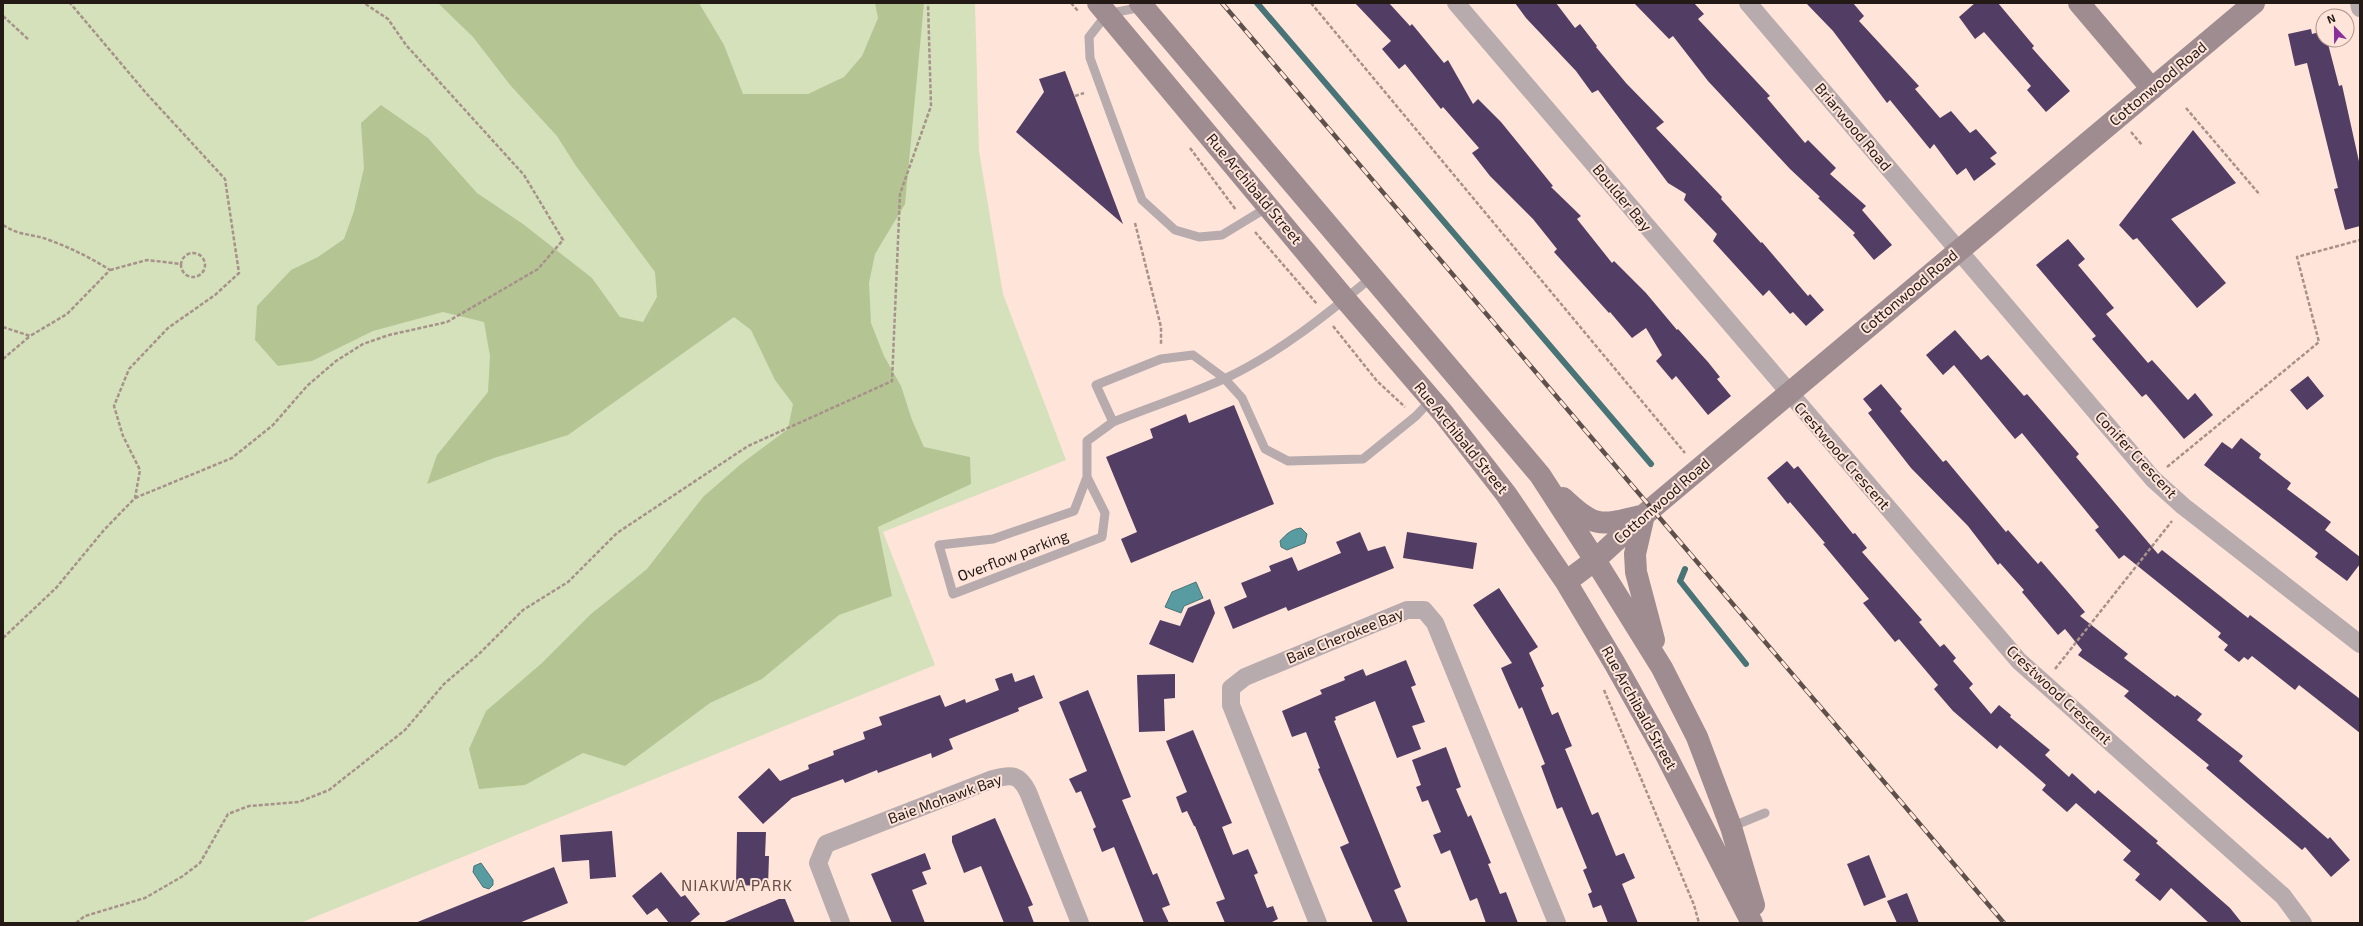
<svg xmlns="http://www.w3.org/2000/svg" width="2363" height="926" font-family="'Exo 2',sans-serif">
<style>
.green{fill:#d5e1bb}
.forest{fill:#b5c493}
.water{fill:#589ba0;stroke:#487477}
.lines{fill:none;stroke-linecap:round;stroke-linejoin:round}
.stream{stroke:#487477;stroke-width:6}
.building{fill:#523d64}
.path{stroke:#a6928a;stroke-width:2.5;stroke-dasharray:4 2;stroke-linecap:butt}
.lane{stroke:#b7abae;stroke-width:9}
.street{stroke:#b7abae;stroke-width:18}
.secondary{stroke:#9e8c90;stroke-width:22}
.rail-casing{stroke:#5e504a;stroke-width:4.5}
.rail{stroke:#ffe4d9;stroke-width:3;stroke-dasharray:9;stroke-linecap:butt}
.labels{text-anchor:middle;stroke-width:4;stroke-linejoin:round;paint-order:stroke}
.street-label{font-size:15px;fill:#231a16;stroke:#ffe4d9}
.neighbourhood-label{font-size:16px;letter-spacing:1px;fill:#675148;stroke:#ffe4d9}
</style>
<rect width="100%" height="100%" fill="#ffe4d9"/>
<path class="green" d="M3,3H975L979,151L1003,294L1066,460L883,532L935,665L300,923H3Z"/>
<path class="forest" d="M438,3H699L724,45L743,94H808L844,77L862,56L878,18L875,3H924L905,204L875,254L869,283L871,323L884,356L901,386L912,420L924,447L970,457L971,484L878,527L892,596L839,615L762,679L710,703L625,766L583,753L525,785L479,789L469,749L486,711L542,663L591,614L647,569L703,497L741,464L788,429L793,404L775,380L751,330L734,317L568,435L494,458L427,484L437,455L488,392L490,356L484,322L443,312L373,331L312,361L278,366L255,340L257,306L291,270L318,257L344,239L354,211L364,168L361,123L381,105L428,138L477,193L523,224L592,278L620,317L643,322L657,297L655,272L576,166L557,136L511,86L473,37Z"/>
<path class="water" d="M1301,528L1307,534L1305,543L1287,550L1281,547L1280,541C1286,534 1292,529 1301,528Z
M1196,582L1203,598L1184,606L1181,613L1165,607L1172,592Z
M481,863L493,880V885L489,889L483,887L473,872L474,866Z"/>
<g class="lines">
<path class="stream" d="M1257,3L1651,464
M1685,569L1680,581L1746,664"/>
</g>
<path class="building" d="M1355,3H1389L1410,26L1412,24L1444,63L1448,60L1473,104L1478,99L1501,122L1553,186L1551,187L1581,216L1577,219L1612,263L1614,261L1646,293L1677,330L1678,329L1708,362L1720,377L1717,379L1731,396L1708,415L1676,376L1672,380L1656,361L1662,355L1646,328L1632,338L1610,312L1609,313L1554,252L1557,249L1533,219L1490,176L1472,153L1479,148L1443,107L1441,109L1405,64L1399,69L1382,49L1391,41Z
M1515,3H1556L1575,28L1580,24L1597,46L1596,47L1626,83L1664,122L1656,128L1722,197L1721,199L1761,243L1762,242L1796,282L1808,296L1810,294L1824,310L1806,326L1793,312L1790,314L1769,290L1763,296L1713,241L1717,234L1684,200L1686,194L1668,183L1598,90L1592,93L1576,71L1526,18Z
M1634,3H1694L1704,14L1698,19L1770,96L1767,98L1805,143L1808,140L1836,168L1830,174L1866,206L1862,210L1892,245L1874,260L1853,235L1855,233L1818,198L1820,197L1790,169L1708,81L1673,36L1669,39Z
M1806,3H1853L1864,16L1859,21L1919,86L1915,89L1940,118L1951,111L1970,133L1976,129L1997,153L1990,158L1996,164L1974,181L1966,168L1957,175L1934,144L1930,149L1890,100L1887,103L1833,31Z
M1975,3H1998L2034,46L2032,48L2070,91L2046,112L2027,90L2031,86L1984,32L1975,39L1959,17Z
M2311,29L2312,34L2323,31V40H2327L2339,86L2342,85L2360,166V226L2345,230L2334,189L2338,188L2307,63L2295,66L2288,34Z
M1065,71L1103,171L1123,224L1016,132L1044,92L1039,79Z
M2193,130L2236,183L2171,219L2226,283L2197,308L2137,238L2133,240L2119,225Z
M2068,239L2085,259L2078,265L2114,308L2106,314L2148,363L2152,360L2188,400L2195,393L2213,415L2184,439L2146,394L2142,397L2092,339L2096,336L2036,265Z
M1955,330L1981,360L1988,355L2024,396L2027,394L2079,454L2076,457L2158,554L2162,550L2248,618L2250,615L2360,699V733L2299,685L2295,690L2252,656L2248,660L2244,657L2239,662L2224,650L2228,645L2218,637L2221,633L2124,555L2119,559L2095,530L2099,527L2022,433L2015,439L1954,365L1943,375L1926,355Z
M2308,376L2324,396L2307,410L2290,390Z
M1881,384L1902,409L1900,411L1943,462L1946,460L2006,532L2008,530L2038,564L2041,561L2067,591L2085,612L2080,616L2128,654L2124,658L2175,697L2177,695L2202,714L2197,720L2243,756L2239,761L2328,839L2330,837L2350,860L2331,877L2305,847L2302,850L2206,768L2209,765L2124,696L2129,691L2078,655L2082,650L2065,629L2058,635L2022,592L2024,590L2000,563L1998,565L1968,526L1911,468L1868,413L1872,410L1863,399Z
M1234,405L1274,504L1131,563L1121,539L1137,532L1106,457L1153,438L1150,429L1186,414L1189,423Z
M2241,438L2261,454L2259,458L2291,483L2287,489L2331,522L2325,530L2360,557V564L2347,581L2315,557L2318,553L2204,465L2222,442L2232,449Z
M1787,461L1794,469L1798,466L1853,534L1855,533L1867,548L1862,552L1922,620L1919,622L1940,647L1944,644L1956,658L1953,661L1973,684L1969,688L1991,714L1999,705L2011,715L2010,717L2050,750L2045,755L2069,777L2072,773L2095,794L2098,790L2158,841L2156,843L2230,908L2242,923H2209L2171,888L2160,901L2135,880L2140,874L2123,860L2131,851L2076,803L2067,812L2042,790L2046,785L2000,745L1997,749L1953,711L1934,689L1938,685L1899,639L1895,642L1863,603L1869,599L1823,544L1825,543L1790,502L1788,504L1767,478Z
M1360,532L1368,551L1385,546L1394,568L1288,611L1286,607L1233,629L1224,607L1247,597L1241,583L1271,571L1269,566L1292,557L1298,571L1341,553L1336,542Z
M1407,532L1477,543L1473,569L1403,558Z
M1499,588L1538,647L1529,653L1544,686L1541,688L1552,715L1558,712L1572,746L1565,749L1592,815L1598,812L1616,856L1624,853L1635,878L1622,884L1638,923H1608L1601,905L1593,908L1588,894L1592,892L1583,870L1587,868L1562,807L1557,809L1541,766L1545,764L1522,707L1519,709L1501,668L1512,663L1473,605Z
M1210,599L1215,613L1193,663L1149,644L1160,620L1180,626L1188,608Z
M1406,660L1416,685L1411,687L1425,722L1412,726L1421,749L1397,758L1375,701L1335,717L1336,720L1334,721L1401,887L1394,890L1408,923H1373L1340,847L1349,843L1318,769L1320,768L1306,732L1292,737L1282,711L1322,694L1320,690L1345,680L1344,677L1363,669L1366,676Z
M1012,673L1015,682L1034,675L1043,698L1018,708L1019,711L949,739L953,749L932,758L931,753L878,773L877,770L845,783L843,779L808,792L792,798L763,824L738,797L769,768L780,781L809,769L808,765L834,755L833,751L865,739L863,732L882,725L879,717L940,695L945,707L965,699L966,703L999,690L995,679Z
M1175,674V698L1164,699L1165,731L1139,732L1137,675Z
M1088,690L1131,797L1122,800L1153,875L1157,873L1170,905L1162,908L1169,923H1144L1114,847L1102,852L1093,829L1096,827L1081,791L1076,793L1069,779L1087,771L1059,702Z
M1193,730L1232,823L1222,827L1233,855L1248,849L1258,873L1254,875L1267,908L1273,906L1278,919L1270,923H1225L1216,902L1225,899L1195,826H1194L1187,811L1182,813L1176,797L1187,792L1166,741Z
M1446,747L1461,787L1456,789L1468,817L1471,815L1491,863L1488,864L1500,894L1506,892L1518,923H1486L1477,898L1470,901L1450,850L1441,854L1433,835L1441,832L1428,800L1422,802L1416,787L1421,785L1412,760Z
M995,818L1033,905L1028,907L1034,923H1004L981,866L964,873L952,842V836Z
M612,831L616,877L590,879L589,860L562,862L560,835Z
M737,832H766L765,856H769L768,886L736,885Z
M925,853L931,869L922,872L927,884L912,890L925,923H892L871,874Z
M1869,855L1886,897L1864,906L1847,864Z
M554,867L568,903L519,923H415Z
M661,872L681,897L685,895L700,914L689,923H669L657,908L647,915L632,896Z
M1907,893L1919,923H1897L1887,901Z
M779,899H785L795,923H722Z"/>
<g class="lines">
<path class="path" d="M1071,3L1078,11
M1311,3L1685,453
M3,16L29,40
M1075,96L1084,93
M2186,108L2260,195
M2131,132L2142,145
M1190,148L1236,210
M1135,223L1161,327V345
M3,225C22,237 31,233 49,240C71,248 91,258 110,270L67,314L30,336L3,327
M1255,232L1317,304
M181 265a12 12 0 1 1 24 0a12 12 0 1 1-24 0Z
M110,270L147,260L181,264
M1333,326L1377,381L1405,407
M3,359L30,336
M2167,467L2319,342L2297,257L2360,240
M135,498L232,458L273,425L307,386L336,361L363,344L389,335L447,322L538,269L563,240L524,175L406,45L388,19L364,3
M3,638L56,588L104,530L135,498L140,470L123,436L114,406L129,369L168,328L215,295L239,273L225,179L146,93L70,3
M2055,669L2172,521
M1604,690L1694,905L1699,923
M76,923L85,916L145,898L183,876L200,863L228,814L249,806L299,802L329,790L405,730L444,684L479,654L523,610L568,582L617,533L748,446L892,381L900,194L931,106L928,3"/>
<path class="lane" d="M1142,7L1107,14L1089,37L1090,58L1142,200L1175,230L1199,237L1222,235L1268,207
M1372,277C1326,315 1278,354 1224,379C1188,395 1150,407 1113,422L1096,385L1161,359L1193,355L1224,378L1242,398L1265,449L1288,461L1363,459L1416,416L1431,400
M1087,477L1074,511L993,539L939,545L953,594L1102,537L1105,513L1087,477V441L1113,422
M1731,827L1765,813"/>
<path class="street" d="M1456,3L2019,661L2283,896L2303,923
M1748,3L2153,479L2183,506L2360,644
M2359,3L2360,8
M841,923L818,863L826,844L993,779C1012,774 1019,774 1028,792L1080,923
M1318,923L1231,705V688L1245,677L1407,610H1424L1435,623L1557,923"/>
<path class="secondary" d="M1098,3L1345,299L1443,413L1506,494L1566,582L1615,664L1665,753L1752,923
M1140,3L1540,475L1595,560L1662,668L1697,737L1731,827L1754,905
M2079,3L2152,89
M1563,498C1595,528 1599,526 1641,516
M1644,515L1635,554L1636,572L1654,640
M1566,582L1595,560L1644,515L2254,3"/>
<defs>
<path id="rail" d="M1222,3L2004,923"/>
</defs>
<use href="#rail" class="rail-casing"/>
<use href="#rail" class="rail"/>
</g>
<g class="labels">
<g class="street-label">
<text transform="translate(2158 84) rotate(-40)" y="5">Cottonwood Road</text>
<text transform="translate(1853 127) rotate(50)" y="5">Briarwood Road</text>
<text transform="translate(1254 189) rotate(50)" y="5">Rue Archibald Street</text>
<text transform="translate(1622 198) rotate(50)" y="5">Boulder Bay</text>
<text transform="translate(1909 292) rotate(-40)" y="5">Cottonwood Road</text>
<text transform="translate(1461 438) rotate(51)" y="5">Rue Archibald Street</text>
<text transform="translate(2136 455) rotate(47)" y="5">Conifer Crescent</text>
<text transform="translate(1842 456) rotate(49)" y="5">Crestwood Crescent</text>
<text transform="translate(1662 501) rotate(-41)" y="5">Cottonwood Road</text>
<text transform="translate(1013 556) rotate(-21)" y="5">Overflow parking</text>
<text transform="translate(1345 636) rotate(-22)" y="5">Baie Cherokee Bay</text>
<text transform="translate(2059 695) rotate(43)" y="5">Crestwood Crescent</text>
<text transform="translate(1639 708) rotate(61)" y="5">Rue Archibald Street</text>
<text transform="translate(945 799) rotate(-20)" y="5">Baie Mohawk Bay</text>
</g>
<g class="neighbourhood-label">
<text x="737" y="891">NIAKWA PARK</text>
</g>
</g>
<rect width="2363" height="926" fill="none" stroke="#231a16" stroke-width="8"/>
<g transform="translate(2335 28) rotate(338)"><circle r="19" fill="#ffe4d9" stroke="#a7938b"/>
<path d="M0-3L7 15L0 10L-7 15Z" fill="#8a2e99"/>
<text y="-6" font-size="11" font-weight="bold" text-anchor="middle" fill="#231a16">N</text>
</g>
</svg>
